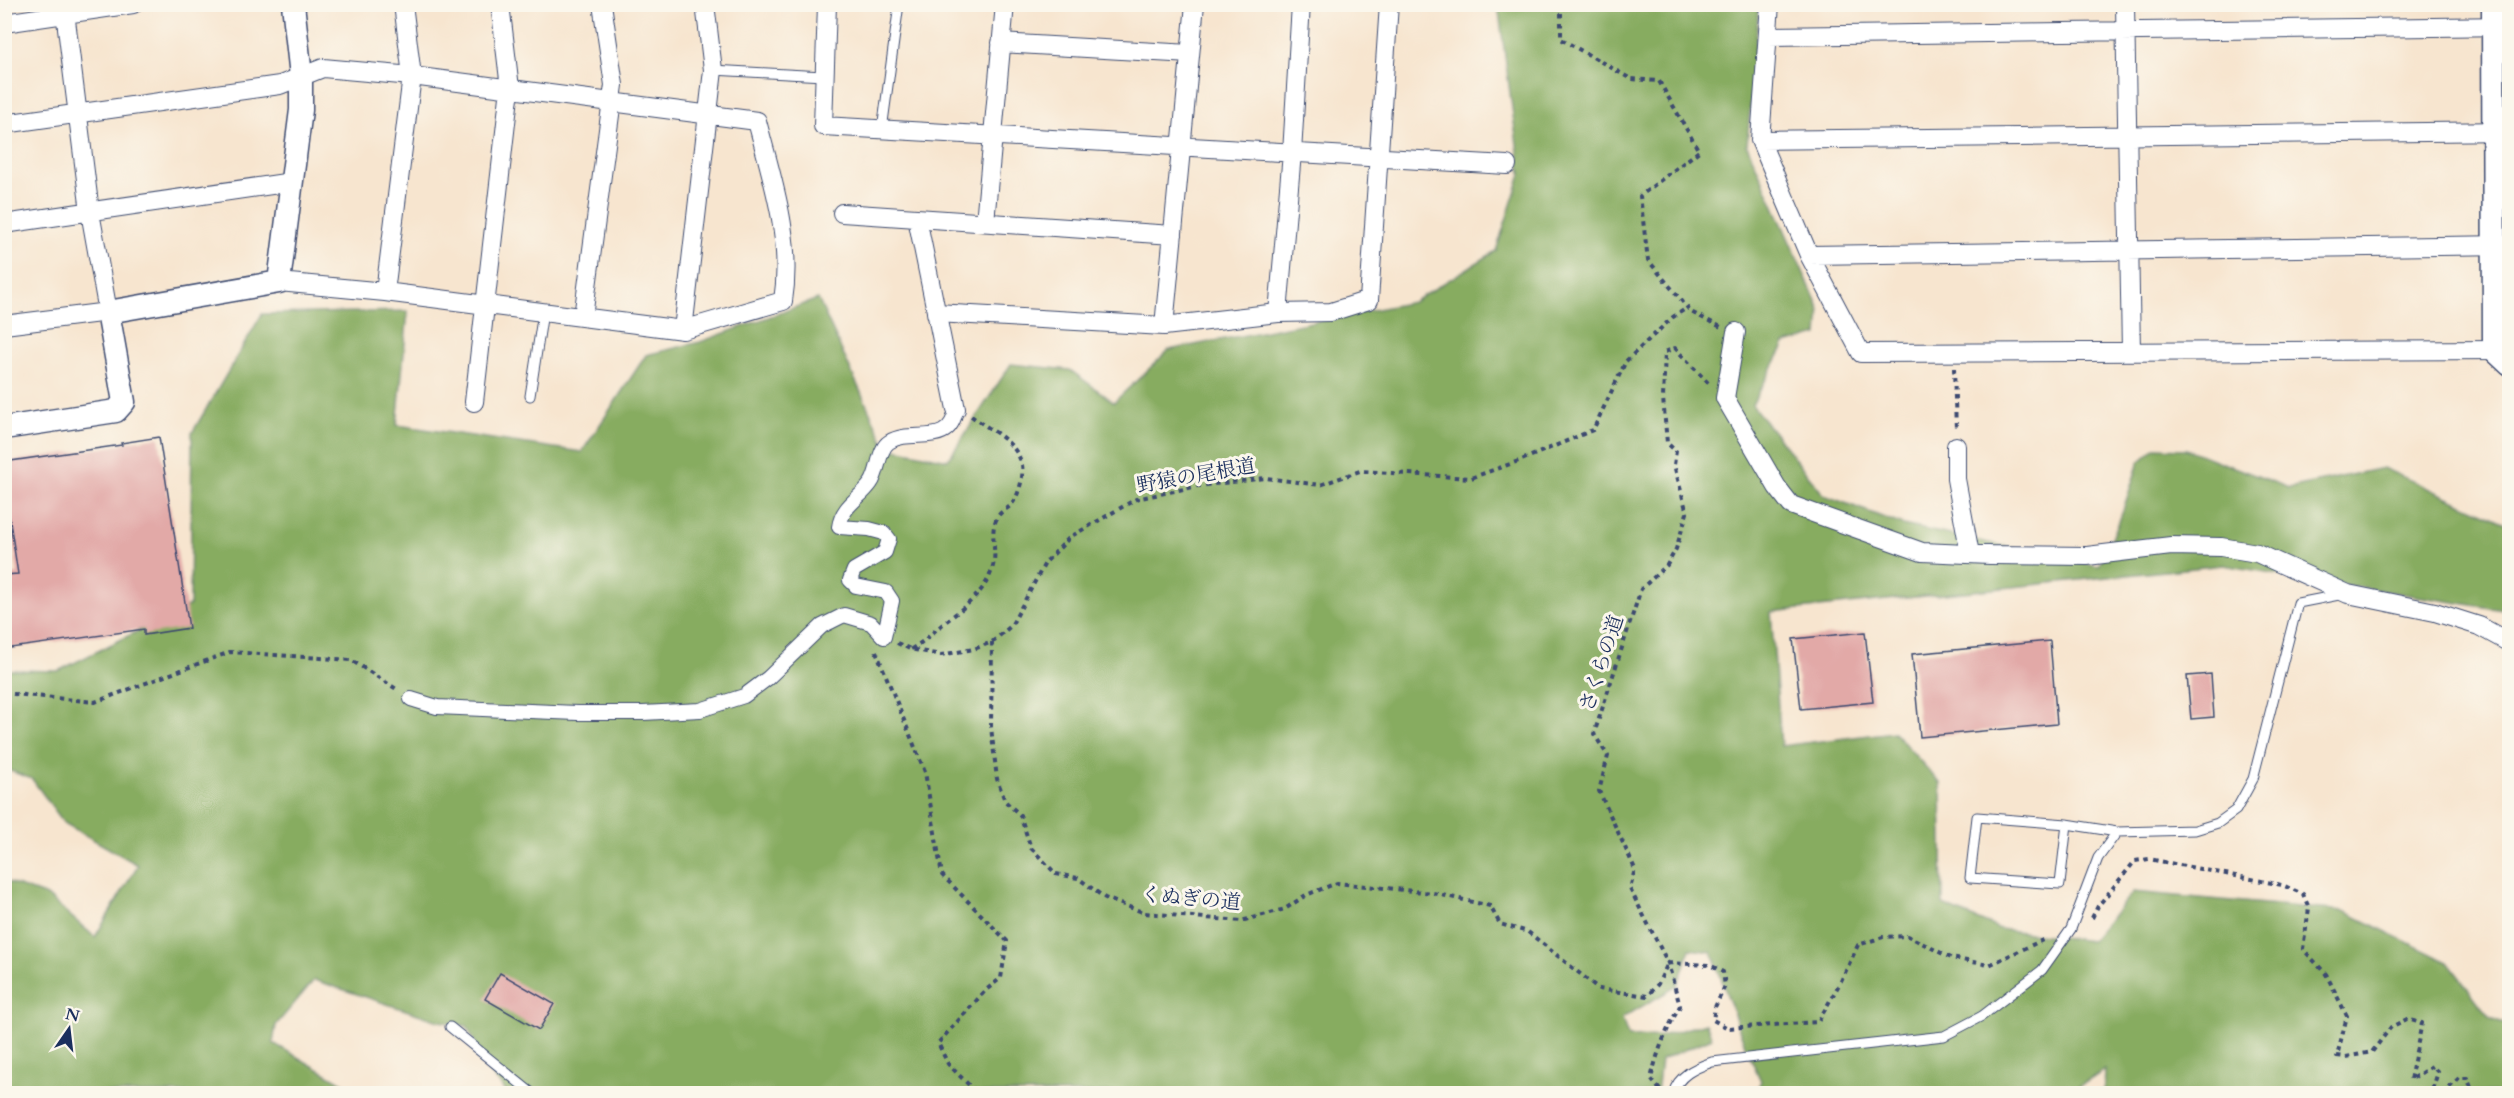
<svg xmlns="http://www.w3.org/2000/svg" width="2514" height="1098" font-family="Cardo,'Noto Serif JP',serif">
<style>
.forest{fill:#87ac61;stroke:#516e60;stroke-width:1.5}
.building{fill:#e2a9a7}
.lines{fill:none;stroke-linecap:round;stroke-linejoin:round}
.service-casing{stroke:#3c4a6f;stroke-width:11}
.pedestrian-casing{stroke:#3c4a6f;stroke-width:16}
.minor-casing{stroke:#3c4a6f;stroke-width:20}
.tertiary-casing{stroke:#3c4a6f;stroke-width:25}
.path{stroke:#3c4a6f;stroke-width:4;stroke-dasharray:4.5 4.5;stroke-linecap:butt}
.service{stroke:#fff;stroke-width:9}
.pedestrian{stroke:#fff;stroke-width:14}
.minor{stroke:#fff;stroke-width:18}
.tertiary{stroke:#fff;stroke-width:22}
.labels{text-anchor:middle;stroke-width:6;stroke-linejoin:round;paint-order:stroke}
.street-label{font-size:20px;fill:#1b2f5e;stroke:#fbf7ec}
</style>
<rect width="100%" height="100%" fill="#fbf7ec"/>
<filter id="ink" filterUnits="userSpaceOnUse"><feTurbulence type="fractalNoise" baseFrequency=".0167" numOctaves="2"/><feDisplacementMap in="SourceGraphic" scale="12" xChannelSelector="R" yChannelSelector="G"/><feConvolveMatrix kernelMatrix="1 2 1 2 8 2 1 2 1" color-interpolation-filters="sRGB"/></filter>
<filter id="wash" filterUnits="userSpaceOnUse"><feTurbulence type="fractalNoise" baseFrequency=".008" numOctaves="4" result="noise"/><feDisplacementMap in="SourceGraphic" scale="24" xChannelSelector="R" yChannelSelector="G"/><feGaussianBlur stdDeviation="1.35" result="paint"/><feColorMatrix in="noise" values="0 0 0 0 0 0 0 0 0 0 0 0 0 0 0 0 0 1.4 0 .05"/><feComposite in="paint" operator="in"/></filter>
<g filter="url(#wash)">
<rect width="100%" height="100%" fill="#f7e5cf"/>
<path class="forest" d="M1498,5H1759L1747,145L1820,310L1818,335L1785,344L1752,405L1824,495L1903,525L2099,566L2119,522L2139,462L2155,448L2186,449L2289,488L2383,468L2510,525L2509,615L2503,610L2223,565L1771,612L1781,746L1894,732L1941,784L1943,905L2000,929L2091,941L2133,892L2344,911L2448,962L2490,1018L2509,1025V1093H2104L2105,1070L2069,1093H1755L1761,1081L1744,1043L1712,952L1690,949L1677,986L1622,1018L1628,1037L1661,1036L1706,1023L1712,1038L1661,1060L1657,1093H507L487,1068L467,1026L439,1021L314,980L276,1025L273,1043L360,1093H5V881L47,896L95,937L138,865L64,823L32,779L5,769V670L58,671L190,605L192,433L262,314L408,311L397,425L582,452L646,355L700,342L818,299L886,447L948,460L1011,364L1070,370L1114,402L1169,350L1413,302L1496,251L1521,174Z"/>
<g id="blocks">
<path class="building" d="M159,437L189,628L144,635V629L4,649V575L18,574L4,482V462L122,445L121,443Z
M1865,632L1873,702L1801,709L1793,639Z
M2050,641L2057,724L1920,737L1912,654Z
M2211,674L2214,717L2191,719L2187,676Z
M500,973L554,1004L539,1030L485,999Z"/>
</g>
</g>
<g filter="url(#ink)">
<use href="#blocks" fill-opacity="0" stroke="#3c4a6f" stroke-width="1.5"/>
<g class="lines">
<defs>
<path id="service" d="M713,70L823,76
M882,130L899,4
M530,396L543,312
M2067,824L2060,884L1970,878L1977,817L2067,824L2117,832
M450,1027L533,1094
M1673,1094C1678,1075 1695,1068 1712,1062L1944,1036L1982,1016L2042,970L2052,956L2071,929L2098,858L2117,832L2195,830L2218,823L2236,810L2253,779L2298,603L2344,594"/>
<path id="pedestrian" d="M884,637L892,601L886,592L856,586L850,580L854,570L885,552L889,539L884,533L869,529L839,527C842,505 860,499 871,483C879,472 878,449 889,442C912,427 950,450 956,409
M411,699L437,707L577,713H643L700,710L744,696L768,678L822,626L844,615L871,623L884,637"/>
<path id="minor" d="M827,4L823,126L1507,165
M1770,4L1760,140L1809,255L1861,353L2508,350
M2125,4L2131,352
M4,23L133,4
M1768,36L2510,26
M1001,43L1190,54
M4,124L280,85L323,68L412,76L757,121C772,179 793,240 783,301L683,330L385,292L279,282
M1760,140L2510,131
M842,213L1173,235
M917,218L956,409
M985,222L1005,4
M4,224L292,182
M1809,255L2510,245
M385,292L412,76L403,4
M936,313L1164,326L1195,4
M1278,313L1331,312L1369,300L1389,4
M583,317L614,85L602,4
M4,325L108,312L90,212L64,4
M1164,326L1278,313L1292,153L1301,4
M683,330L713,70L705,4
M1736,332L1725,398L1777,487L1791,505L1922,552L1990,555L2087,556L2171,546L2221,547L2257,553L2348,594L2435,612L2479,626L2510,643
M474,402L510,88L500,4
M1956,446V479L1970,554"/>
<path id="tertiary" d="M2493,4L2494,350L2510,365
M4,428L116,411L124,402L108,312L279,282L301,110V76L293,4"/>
</defs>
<use href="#service" class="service-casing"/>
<use href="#pedestrian" class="pedestrian-casing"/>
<use href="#minor" class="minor-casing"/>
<use href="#tertiary" class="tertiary-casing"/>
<path class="path" d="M1561,4V39L1631,79L1659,81L1699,151L1640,196L1648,260L1691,312L1721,327
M1954,368L1956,430
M992,642L991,727L997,779L1005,801L1020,815L1031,848L1056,874L1078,878L1105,898L1145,913L1241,921L1285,909L1306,895L1337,883L1433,893L1490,906L1500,924L1528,932L1599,989L1647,996L1658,984L1668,963
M897,643L910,649L941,655L974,649L992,642L1011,626L1045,563L1070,537L1136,499L1198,486L1266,478L1320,485L1360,471L1471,478L1524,459L1593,430L1626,361L1673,317L1687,308
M911,649C924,642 932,633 943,624C965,606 989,591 994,561C996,546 989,531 998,516C1001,511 1008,509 1012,504C1019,495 1024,476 1022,465C1016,440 989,430 970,415
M876,651L925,772L942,875L1007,941L1001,978L986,990L938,1043L948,1064L978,1094
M4,693L95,702L230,652L351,660L398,690
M2092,918L2098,906L2135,861L2149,859L2282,885L2303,894L2309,908L2303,949L2326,974L2347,1016L2337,1056L2346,1057L2372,1052L2391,1027L2407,1019L2422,1023L2410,1080L2432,1066L2438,1072L2431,1094
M1668,963L1710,965L1723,972L1725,986L1715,1007L1713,1020L1728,1028L1818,1022L1841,981L1858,945L1883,937L1908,936L1951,958L1989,965L2047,938
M1660,1090L1651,1079C1657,1052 1666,1030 1680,1006L1668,963L1630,889L1635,869L1599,791L1608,756L1594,734L1641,589L1667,565L1676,549L1687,513L1674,465L1676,451L1667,443L1663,398L1665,352L1675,348L1710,385
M2443,1094L2459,1078H2467L2474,1094"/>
<use href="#service" class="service"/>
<use href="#pedestrian" class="pedestrian"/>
<use href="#minor" class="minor"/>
<use href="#tertiary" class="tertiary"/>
</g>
</g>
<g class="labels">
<g class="street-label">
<text transform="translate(1196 475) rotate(-10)" y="7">野猿の尾根道</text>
<text transform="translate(1601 663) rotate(-72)" y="7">さくらの道</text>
<text transform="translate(1191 898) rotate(5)" y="7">くぬぎの道</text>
</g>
</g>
<rect width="2514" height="1098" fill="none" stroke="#fbf7ec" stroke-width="24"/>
<g transform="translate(69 1029) rotate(14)" stroke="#fbf7ec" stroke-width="4.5" paint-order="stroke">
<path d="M0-4.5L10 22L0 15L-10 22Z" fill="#1b2f5e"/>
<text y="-9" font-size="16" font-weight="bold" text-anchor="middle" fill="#1b2f5e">N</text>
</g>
</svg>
